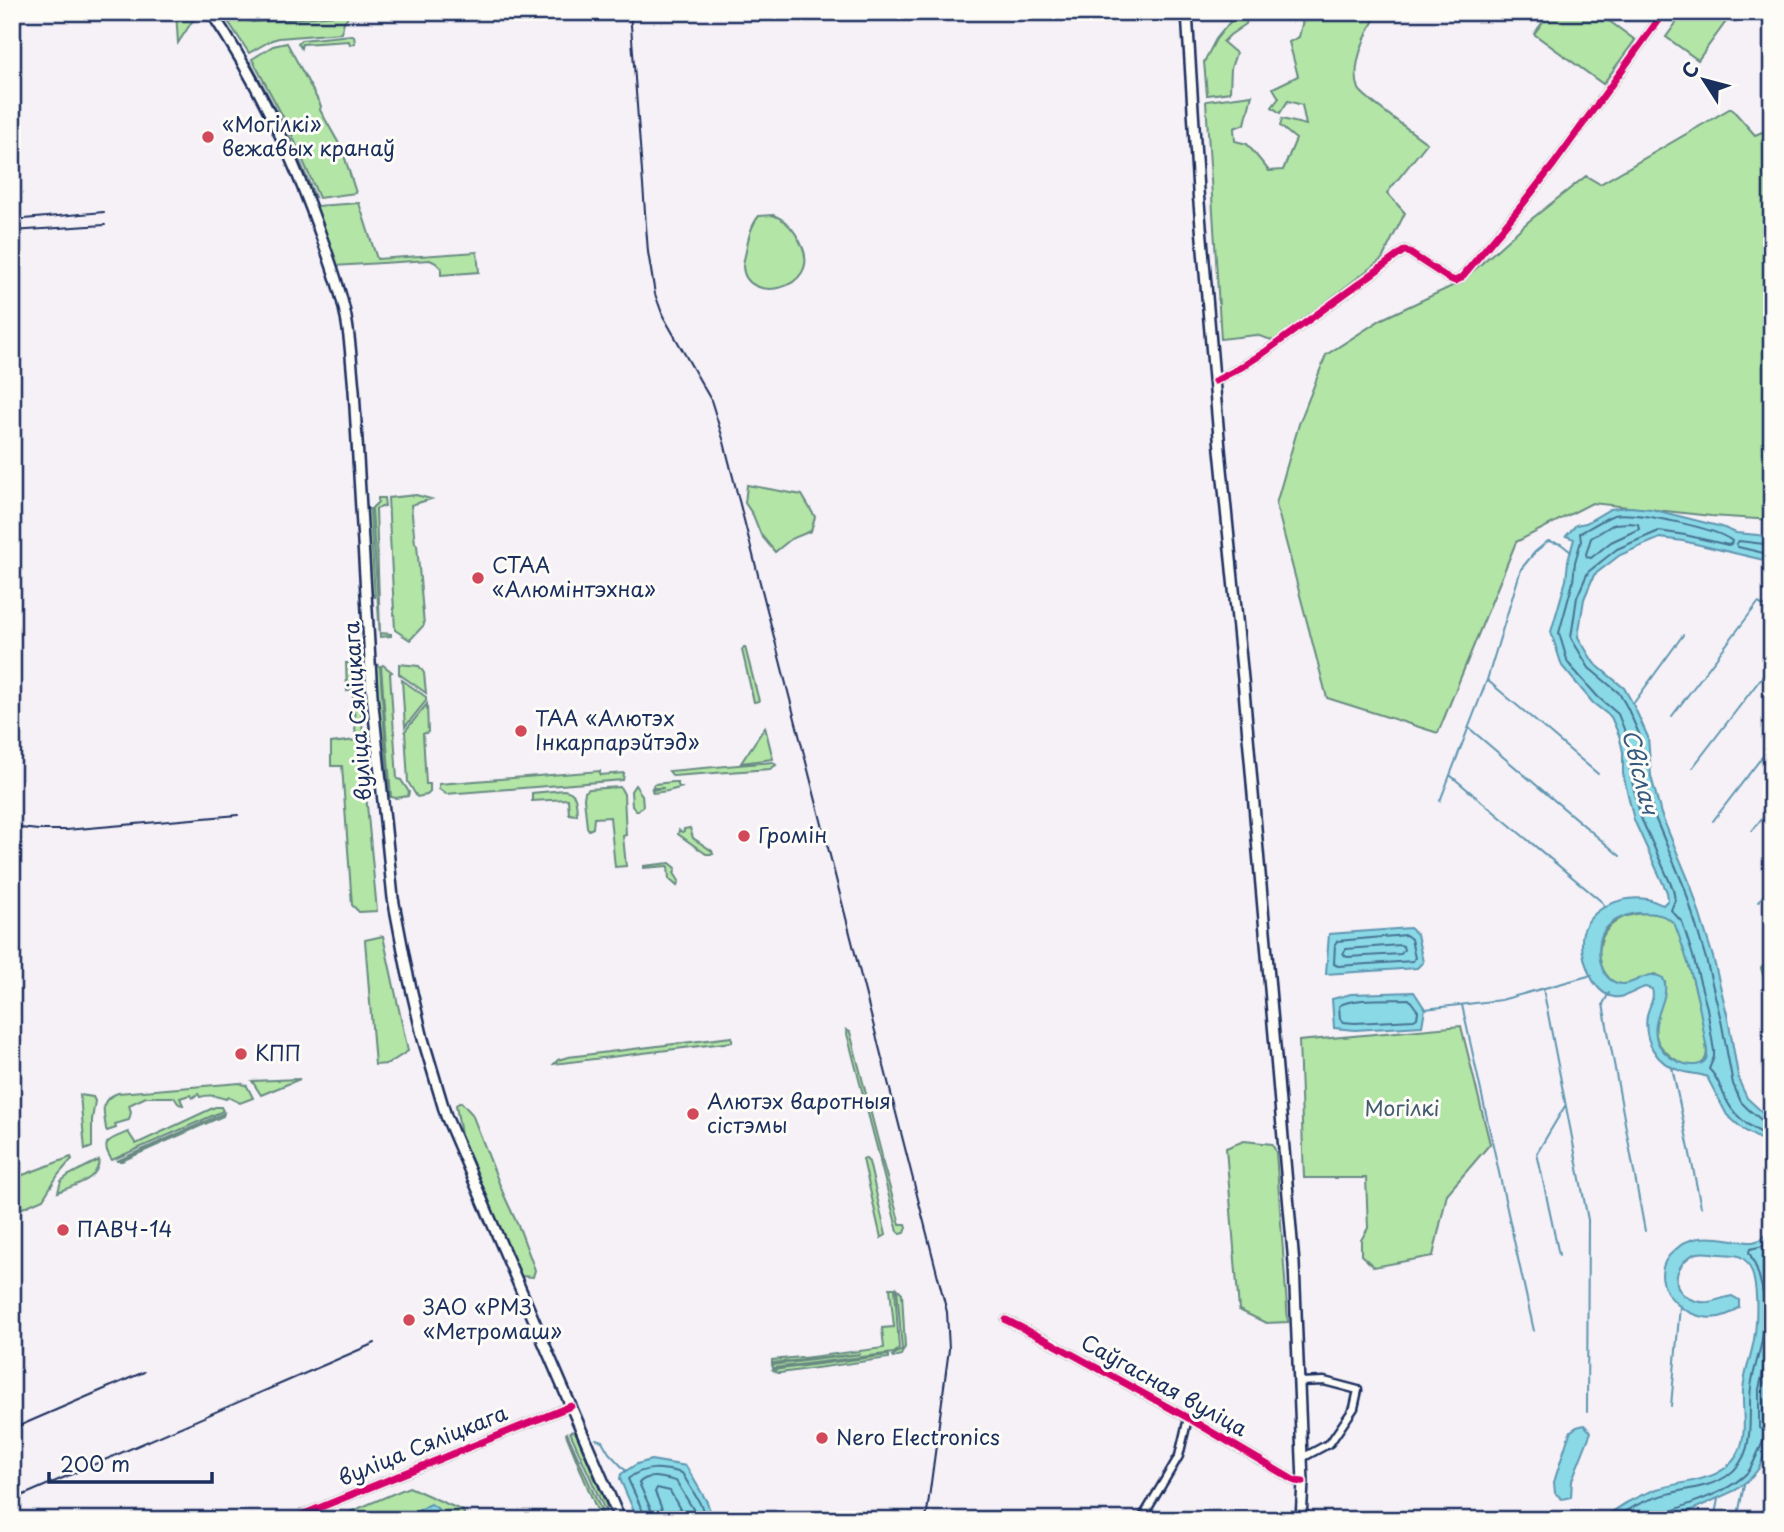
<svg xmlns="http://www.w3.org/2000/svg" width="1784" height="1532" font-family="'Playpen Sans',sans-serif">
<style>
.green{fill:#b3e5a6;stroke:#678a82;stroke-width:2}
.water{fill:#8ad9e6;stroke:#5e95b0;stroke-width:2;fill-rule:evenodd}
.lines{fill:none;stroke-linecap:round;stroke-linejoin:round}
.shore{stroke:#477394;stroke-width:2}
.stream{stroke:#5e95b0;stroke-width:2}
.street-casing{stroke:#1b2f5e;stroke-width:11}
.secondary-casing{stroke:#1b2f5e;stroke-width:14}
.street{stroke:#fdfcf7;stroke-width:6}
.secondary{stroke:#fdfcf7;stroke-width:9}
.rail{stroke:#1b2f5e;stroke-width:2}
.cycleway-casing{stroke:#fdfcf7;stroke-width:11}
.cycleway{stroke:#d6006c;stroke-width:7}
.poi-dot{fill:#d1495b;stroke:#fdfcf7;stroke-width:2.5}
.labels{text-anchor:middle;stroke-width:6;stroke-linejoin:round;paint-order:stroke}
.poi-label{font-size:21px;fill:#1b2f5e;stroke:#fdfcf7;text-anchor:start}
.street-label{font-size:21px;fill:#1b2f5e;stroke:#fdfcf7}
.park-label{font-size:21px;fill:#415c70;stroke:#fdfcf7}
.water-label{font-size:23px;font-style:italic;fill:#375a80;stroke:#fdfcf7}
</style>
<rect width="100%" height="100%" fill="#f5f1f7"/>
<filter id="ink" filterUnits="userSpaceOnUse"><feTurbulence type="fractalNoise" baseFrequency=".0143" numOctaves="2"/><feDisplacementMap in="SourceGraphic" scale="14" xChannelSelector="R" yChannelSelector="G"/><feConvolveMatrix kernelMatrix="1 2 1 2 8 2 1 2 1" color-interpolation-filters="sRGB"/></filter>
<g filter="url(#ink)">
<path class="green" d="M176,12H191L195,17L178,43Z
M222,12C233,12 242,20 253,22L350,14L344,22L341,33L279,38L272,40L249,53Z
M237,12H322L257,17Z
M1238,12H1248L1246,24L1230,35L1223,42L1236,53L1231,68L1230,92L1207,95L1204,62L1216,39Z
M1283,12H1379C1367,30 1350,67 1359,89C1363,97 1416,135 1427,143L1387,193L1405,213L1382,259L1275,341L1256,335L1221,339L1206,101L1252,95L1245,124L1234,128L1235,141L1247,144L1269,171L1283,170L1296,139L1280,126L1282,119L1306,125L1302,105L1288,101L1280,113L1272,107L1279,98L1273,88L1298,76L1289,42L1299,37L1303,20Z
M1550,12H1597L1635,40L1603,84L1534,34Z
M1684,12H1733L1698,60L1666,37Z
M352,35L354,36L355,43L350,45L349,41L302,44L301,48L298,43L301,40Z
M287,43L321,106L320,110L342,149L356,193L319,198L289,128L252,59L273,46Z
M250,62L287,130L315,197L310,195L248,65Z
M1731,108L1755,135L1772,128V520L1711,516L1592,503L1516,542L1438,733L1327,698L1276,504L1299,424L1326,355L1382,319L1461,282L1529,221L1586,176L1600,184Z
M359,203L377,259L477,252L479,272L441,275V268L436,263L430,260L334,266L315,211L317,206Z
M773,215C787,220 796,232 802,246C822,289 746,306 743,267C743,262 745,256 746,251C748,238 751,225 759,216Z
M747,485L802,495L815,517L811,531L791,539L775,552L761,535L753,515L745,503Z
M416,495L431,499L411,505L415,543L417,545L424,625L410,640L395,630L388,498Z
M378,498H384L385,506L376,509L380,633L391,634V636L380,637L372,508L378,502Z
M365,509H370L375,597H373L370,583Z
M744,647H745L759,701L754,702L742,650Z
M356,662L357,663L359,682L352,689L347,691L346,663Z
M375,663L380,667L389,796L384,792Z
M399,664L419,666L424,673L426,693L399,674Z
M383,665L392,672L390,673L397,779L401,780L409,792L408,796L396,798L391,797L381,666Z
M402,680L426,697V701L405,727Z
M353,696L361,704L367,805L377,911L359,912L352,905L342,766H331V743L356,740Z
M427,704L428,732L423,734L426,784H430V792L427,795L417,797L408,782L405,731Z
M765,727L773,759L741,763Z
M773,762L776,765L770,769L673,776L669,771Z
M600,771V775L624,773L623,780L446,794L439,789V784Z
M674,782H677L679,787H683L668,791L653,793L652,790L664,788H652L654,784Z
M635,785L642,795L643,806L638,811H636L632,806L631,791Z
M620,787L624,794L626,835L623,836L626,866L615,867L610,817L594,818L593,828L589,830L587,827L584,798L585,792L589,789Z
M564,790C578,792 576,803 577,815L569,814L568,799L532,801V793Z
M690,828L693,838L712,851L713,854H706L678,834L679,830L682,832L684,831V829Z
M670,863L676,868L674,873L679,881L677,886L669,879L668,866L644,868V866Z
M1645,913C1654,914 1667,914 1674,923C1683,936 1711,1043 1706,1057C1698,1080 1661,1054 1657,1039C1650,1019 1667,1002 1665,982L1655,974C1644,976 1634,984 1623,984C1595,985 1581,916 1645,913Z
M383,936L408,1051L388,1064L375,1065L365,940Z
M1768,962L1772,972V1003L1761,968Z
M1461,1026L1490,1144L1447,1194L1433,1256L1374,1267L1361,1255V1240L1368,1228L1366,1178H1304L1299,1041Z
M846,1030L850,1032L882,1156L880,1159Z
M732,1037V1042L554,1064L558,1060L568,1057Z
M300,1079L261,1095L252,1081Z
M240,1083L247,1086L253,1098L240,1103L228,1097L226,1099C216,1096 210,1094 200,1097L198,1094L192,1098L190,1095L180,1098L183,1105C177,1105 177,1101 174,1097H146L129,1105L131,1112L129,1120L115,1124L116,1128L107,1131L106,1129C104,1111 98,1100 118,1093Z
M80,1095L93,1097L95,1101L92,1120V1147L85,1150Z
M461,1102L472,1114L503,1193L520,1230L535,1270L533,1277L521,1276L461,1135L456,1105Z
M215,1107H221L223,1111L112,1160C98,1140 112,1139 128,1132L136,1144Z
M224,1113L223,1116L122,1161H117Z
M1244,1141L1272,1144L1276,1152L1288,1322L1266,1323L1239,1310L1226,1148Z
M71,1157L72,1159L58,1175L43,1199L18,1210H13L12,1179Z
M865,1158L869,1162L886,1235L881,1238L863,1159Z
M99,1160C98,1181 76,1184 58,1192L61,1181L69,1175Z
M882,1160L900,1224H906L907,1227L905,1233L900,1234L898,1232L880,1161Z
M890,1288H895L899,1349L894,1353L773,1368L772,1365L861,1354L772,1363V1360L801,1357L803,1358L884,1348L882,1328L894,1327Z
M897,1288L902,1293L905,1347L901,1355L893,1358L892,1356L902,1350Z
M889,1355V1358L780,1373H777L773,1370Z
M575,1431L607,1507L605,1511L570,1432Z
M567,1433L602,1512H599L596,1508L566,1434Z
M409,1487L463,1511L466,1520H331Z"/>
<path class="water" d="M1629,507L1651,509L1722,527L1736,533L1758,535L1772,538V562L1683,541L1660,538L1620,555L1594,575L1584,599L1578,637L1594,663L1624,688L1633,704L1648,737L1651,776L1661,814L1691,886L1713,957L1728,1018L1739,1081L1747,1098L1761,1111L1772,1118V1146L1744,1130L1727,1115L1707,1077C1699,1073 1690,1074 1681,1071C1656,1064 1643,1041 1647,1015C1649,1006 1655,999 1652,989L1645,987C1635,990 1624,999 1614,997C1591,993 1578,952 1583,932C1591,907 1623,895 1647,899C1652,900 1657,903 1663,905L1668,900L1667,892L1634,820L1623,774V752L1619,735L1611,717L1593,703L1562,666L1551,632L1566,580L1568,561L1574,539L1566,536L1576,525L1586,523L1610,509ZM1637,913C1652,913 1666,913 1675,925C1688,960 1699,997 1704,1034C1705,1041 1708,1049 1707,1056C1705,1066 1693,1066 1685,1064C1674,1061 1665,1055 1659,1045C1646,1021 1673,998 1663,978C1646,967 1633,989 1617,983C1598,977 1595,945 1604,931C1612,920 1625,915 1637,913Z
M1410,928L1417,934L1423,962L1417,968L1326,974L1329,934Z
M1414,992L1425,1009L1422,1026L1355,1030L1334,1028L1332,999L1351,994Z
M1772,1230V1395L1770,1430L1768,1448L1759,1468L1752,1477L1736,1490L1670,1520H1602C1618,1506 1637,1496 1657,1489C1686,1480 1727,1482 1740,1449C1747,1431 1742,1409 1743,1390C1744,1376 1749,1362 1752,1349C1757,1329 1762,1269 1741,1257C1735,1254 1727,1255 1720,1254C1711,1254 1703,1250 1694,1254C1672,1266 1669,1294 1696,1301C1709,1305 1720,1298 1732,1296L1739,1300V1307C1700,1342 1634,1283 1675,1250C1681,1244 1690,1239 1699,1238C1717,1235 1736,1242 1753,1242L1760,1240Z
M1584,1425L1591,1432L1572,1480L1571,1497L1562,1499L1555,1493L1554,1482L1568,1438L1571,1431L1577,1427Z
M651,1460L686,1466L707,1502L713,1520H640L636,1516L620,1479L621,1474L637,1464Z
M431,1504L438,1509L437,1514L431,1518L428,1512L423,1520H390C398,1513 398,1515 407,1515C415,1514 424,1507 431,1504Z"/>
<g class="lines">
<path class="shore" d="M1629,523L1638,524L1639,529L1611,542L1591,558L1587,557L1586,554L1591,538L1614,524Z
M1772,545L1739,541L1736,544L1738,547L1772,555
M1406,935L1411,939L1415,958L1413,961L1338,966L1334,964L1335,944L1337,941Z
M1400,945L1403,946L1404,950L1401,954L1347,957L1343,954L1346,949Z
M1409,999L1418,1011L1417,1018L1414,1020L1355,1023L1343,1022L1340,1019L1339,1006C1352,997 1392,1000 1409,999Z
M1772,1124L1764,1122L1749,1110L1741,1102L1733,1084L1721,1020L1706,959L1685,889L1654,815L1644,777L1641,738L1627,707L1619,693L1589,668L1571,638L1577,597L1588,572L1617,549L1659,531L1685,535L1728,545L1731,544L1732,541C1717,528 1634,511 1614,515C1607,517 1588,529 1580,533L1581,541L1575,562L1573,582L1559,633L1568,663L1598,697L1618,714L1626,734L1630,751V773L1641,818L1673,889L1675,900L1671,910L1682,922L1693,956L1707,1008L1714,1051V1057L1709,1069C1719,1078 1721,1091 1728,1103C1737,1120 1755,1130 1772,1138
M1772,1333L1759,1389V1428L1762,1430L1772,1429
M644,1520V1514L628,1479C644,1465 662,1468 682,1473L701,1505L706,1520
M653,1520L652,1512L639,1483C648,1473 664,1478 676,1481L693,1509L697,1520
M664,1520L662,1509L655,1492L657,1488L670,1491L686,1520
M1613,1520C1631,1505 1653,1497 1676,1492C1693,1488 1712,1486 1727,1476C1758,1454 1747,1419 1751,1387C1753,1371 1759,1356 1762,1340C1768,1309 1763,1279 1749,1252L1750,1249L1763,1246L1772,1240
M1670,1520L1671,1514L1674,1510C1698,1500 1729,1492 1748,1472C1754,1465 1762,1440 1766,1438C1768,1438 1770,1438 1772,1438"/>
<path class="stream" d="M1487,680L1598,774
M1633,704L1683,635
M1672,716L1758,603L1772,610
M1469,728L1620,856
M1693,767L1772,664
M1450,775L1602,902L1606,907
M1440,801L1487,680L1521,569L1535,552L1548,541L1561,544L1571,552
M1713,821L1772,744
M1752,831L1772,805
M1758,902L1772,884
M1543,988L1588,1220L1587,1412
M1609,993L1603,1004L1645,1231
M1462,1005L1534,1331
M1425,1009L1501,1000L1592,975
M1672,1067L1701,1207
M1559,1255L1537,1153L1565,1106
M1671,1406L1680,1306
M596,1439L602,1441L609,1453L626,1471
M1683,1520L1685,1514
M1714,1520L1718,1499
M1737,1520L1744,1485"/>
<defs>
<path id="street" d="M1215,381L1240,368L1265,352L1405,250L1448,278L1455,281L1461,278L1522,205L1554,164L1664,12
M1006,1320L1050,1342L1188,1418L1295,1481L1303,1482
M1299,1382L1324,1381L1358,1390L1354,1408L1330,1443L1302,1458
M289,1520L571,1406
M1141,1520L1179,1456L1188,1418"/>
<path id="secondary" d="M211,12C258,82 292,154 320,233C328,255 336,277 342,300C350,329 351,360 354,390L372,695L393,898L407,971L423,1039L446,1116L620,1520
M1187,12L1198,191L1220,449L1243,679L1294,1264L1303,1482L1301,1520"/>
</defs>
<use href="#street" class="street-casing"/>
<use href="#secondary" class="secondary-casing"/>
<use href="#street" class="street"/>
<use href="#secondary" class="secondary"/>
<path class="rail" d="M630,12L648,252L655,294L663,316L711,400L724,442L947,1312L949,1349L926,1520
M12,220L104,212
M12,231L105,225
M12,827L38,830H66L238,815
M12,1429L144,1372
M12,1500L375,1343
M142,1520L157,1513"/>
<defs>
<path id="cycleway" d="M1215,381L1240,368L1265,352L1405,250L1448,278L1455,281L1461,278L1522,205L1554,164L1664,12
M1006,1320L1050,1342L1188,1418L1295,1481L1303,1482
M289,1520L571,1406"/>
</defs>
<use href="#cycleway" class="cycleway-casing"/>
<use href="#cycleway" class="cycleway"/>
</g>
</g>
<g class="poi-dot">
<circle cx="208" cy="137" r="7"/>
<circle cx="478" cy="578" r="7"/>
<circle cx="521" cy="731" r="7"/>
<circle cx="744" cy="836" r="7"/>
<circle cx="241" cy="1054" r="7"/>
<circle cx="693" cy="1114" r="7"/>
<circle cx="63" cy="1230" r="7"/>
<circle cx="409" cy="1320" r="7"/>
<circle cx="822" cy="1438" r="7"/>
</g>
<g class="labels">
<g class="poi-label">
<text x="222" y="132">«Могілкі»<tspan x="222" dy="24">вежавых кранаў</tspan></text>
<text x="492" y="573">СТАА<tspan x="492" dy="24">«Алюмінтэхна»</tspan></text>
<text x="535" y="726">ТАА «Алютэх<tspan x="535" dy="24">Інкарпарэйтэд»</tspan></text>
<text x="758" y="843">Громін</text>
<text x="255" y="1061">КПП</text>
<text x="707" y="1109">Алютэх варотныя<tspan x="707" dy="24">сістэмы</tspan></text>
<text x="77" y="1237">ПАВЧ-14</text>
<text x="423" y="1315">ЗАО «РМЗ<tspan x="423" dy="24">«Метромаш»</tspan></text>
<text x="836" y="1445">Nero Electronics</text>
</g>
<g class="street-label">
<text transform="translate(358 711) rotate(-94)" y="7">вуліца Сяліцкага</text>
<text transform="translate(1164 1386) rotate(29)" y="7">Саўгасная вуліца</text>
<text transform="translate(423 1446) rotate(-22)" y="7">вуліца Сяліцкага</text>
</g>
<g class="park-label">
<text x="1402" y="1116">Могілкі</text>
</g>
<g class="water-label">
<text transform="translate(1640 772) rotate(76)" y="8">Свіслач</text>
</g>
</g>
<rect width="1784" height="1532" fill="none" stroke="#fdfcf7" stroke-width="42"/>
<rect x="21" y="21" width="1742" height="1490" fill="none" stroke="#1b2f5e" stroke-width="2.5" filter="url(#ink)"/>
<g transform="translate(1704 80) rotate(306)" stroke="#fdfcf7" stroke-width="5" paint-order="stroke">
<path d="M0-5L12 26L0 18L-12 26Z" fill="#1b2f5e"/>
<text y="-10" font-size="19" font-weight="bold" text-anchor="middle" fill="#1b2f5e">С</text>
</g>
<path d="M49 1472v10h163v-10" fill="none" stroke="#1b2f5e" stroke-width="3.5"/>
<text x="60" y="1472" font-size="21" fill="#1b2f5e" stroke="#fdfcf7" stroke-width="5" paint-order="stroke">200 m</text>
</svg>
